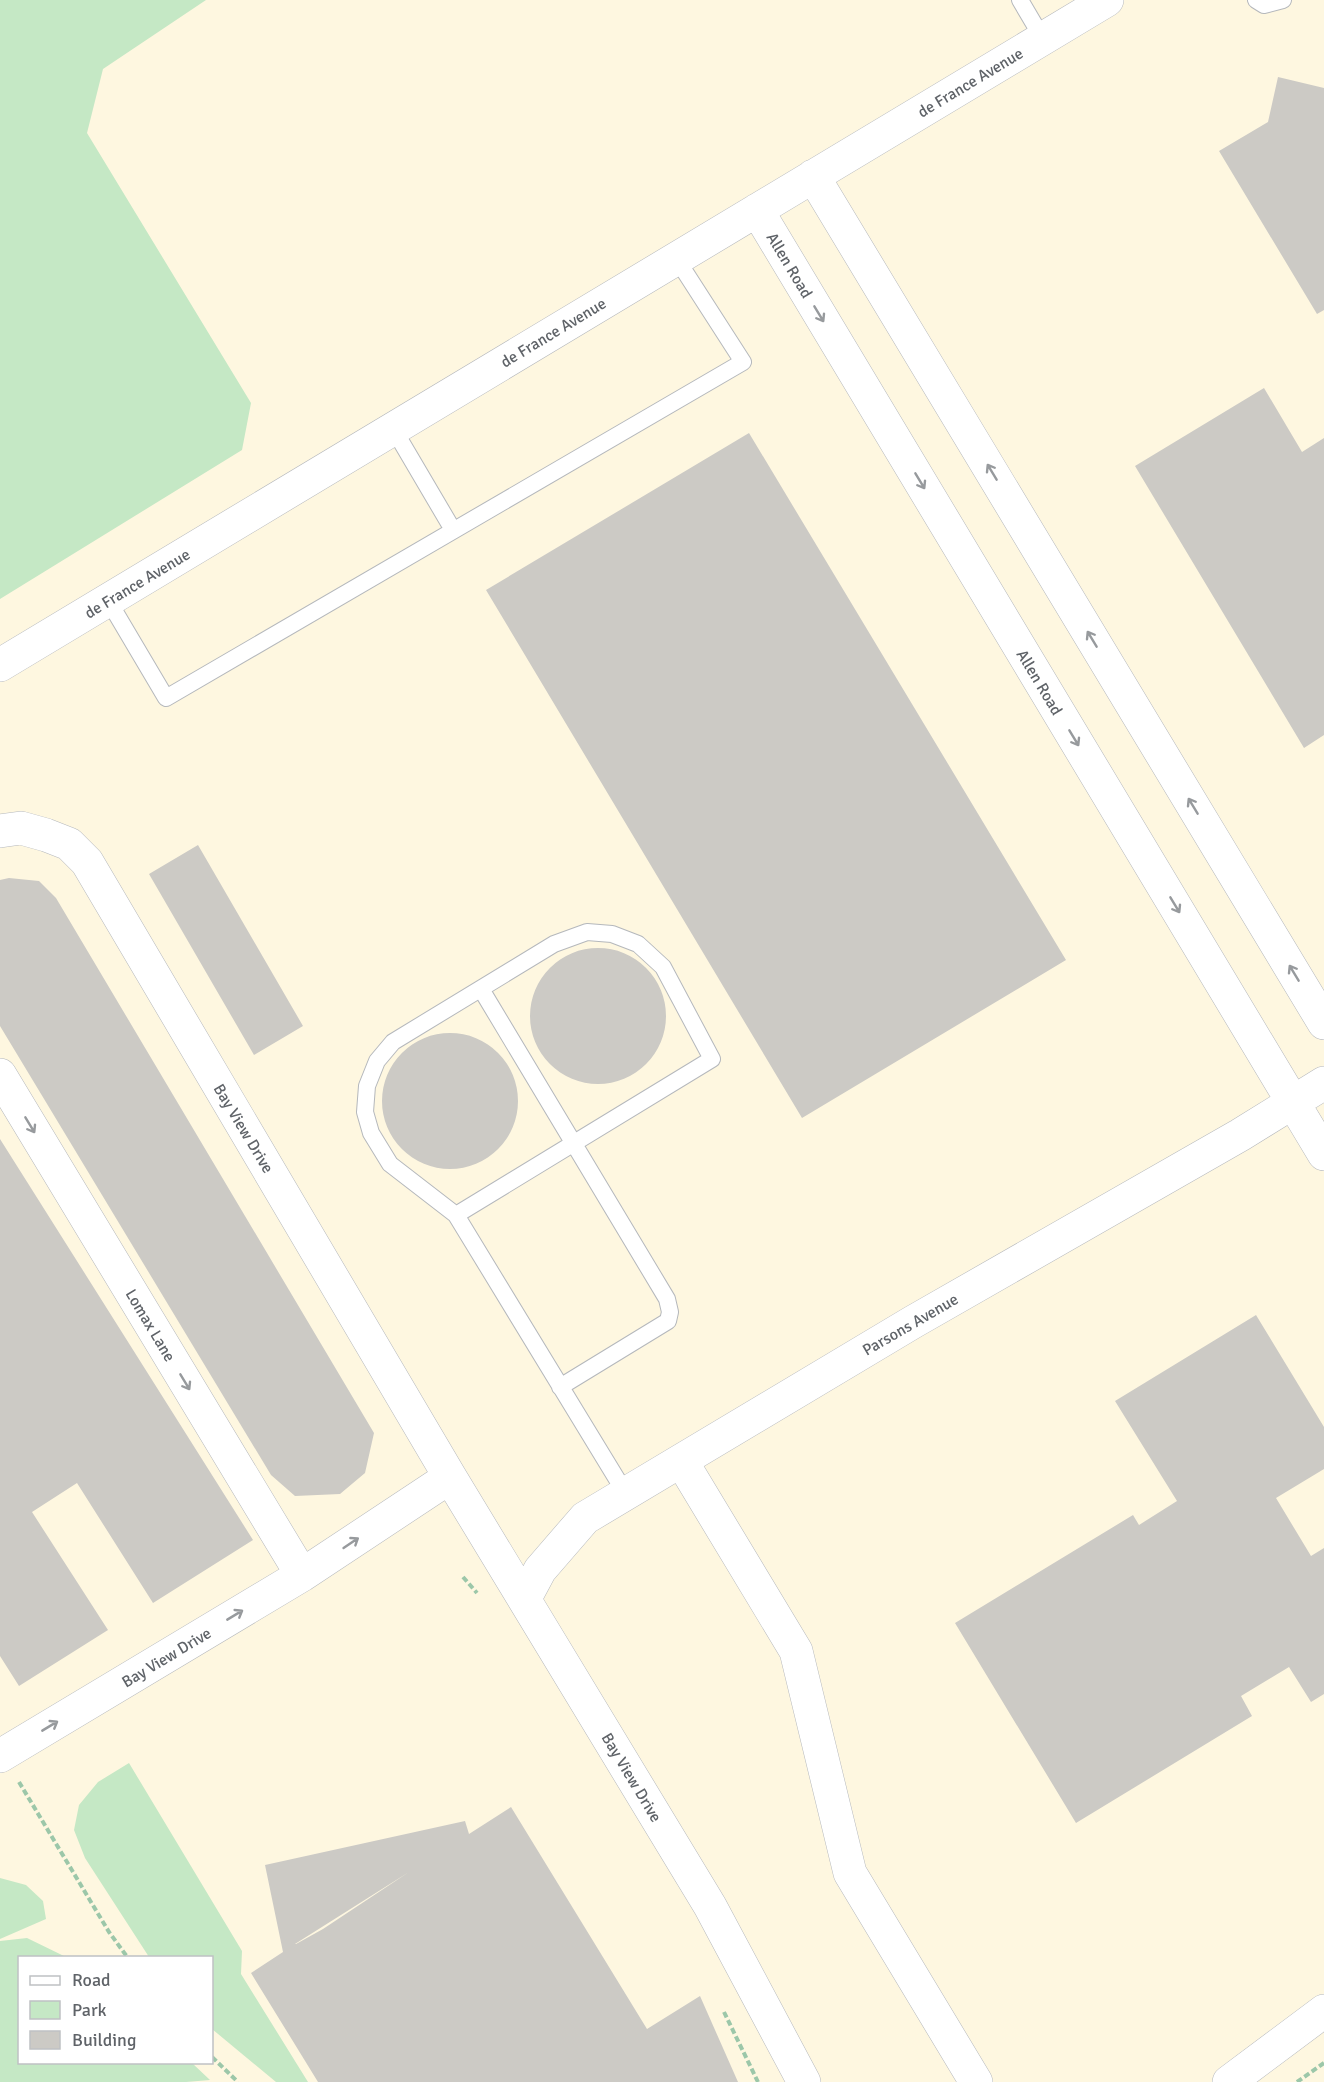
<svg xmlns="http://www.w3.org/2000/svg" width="1324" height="2082" font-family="Signika,sans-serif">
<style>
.commercial{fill:#fef7e0;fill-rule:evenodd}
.green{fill:#c5e8c5}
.building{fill:#cccac5;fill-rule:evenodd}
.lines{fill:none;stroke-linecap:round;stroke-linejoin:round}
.service-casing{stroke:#b5b8bc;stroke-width:18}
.minor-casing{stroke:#b5b8bc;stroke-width:34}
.path{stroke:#9cc7a9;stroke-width:4;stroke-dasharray:6 3;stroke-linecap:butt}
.service{stroke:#fff;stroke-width:16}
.minor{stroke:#fff;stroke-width:33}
.oneway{stroke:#979a9d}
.labels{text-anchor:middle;stroke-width:5;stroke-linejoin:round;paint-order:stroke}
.street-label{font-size:16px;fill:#5f6368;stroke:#fff}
</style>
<rect width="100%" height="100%" fill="#f1efe8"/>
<path class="commercial" d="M0,0H1324V2082H0ZM20,1958H212V2062H20Z"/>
<path class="green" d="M0,0H206L103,69L87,133L251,403L242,450L0,599Z
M129,1763L242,1951L241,1974L308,2082H276L212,2029V1958L149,1957L85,1858L74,1830L79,1805L98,1782Z
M0,1878L26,1885L43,1901L46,1919L0,1939Z
M27,1938L66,1957L20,1958V2062L192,2063L210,2080L186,2082H0V1941Z"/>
<path class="building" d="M1278,77L1324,88V310L1317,314L1219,151L1268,122Z
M1264,388L1302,452L1324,438V735L1304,748L1135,466Z
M749,433L1066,960L802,1118L486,590Z
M198,845L303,1026L254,1055L149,874Z
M9,878L39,881L56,898L374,1433L365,1473L340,1494L295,1496L271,1475L0,1026V880Z
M530 1016a68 68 0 1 1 136 0a68 68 0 1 1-136 0Z
M382 1101a68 68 0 1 1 136 0a68 68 0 1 1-136 0Z
M0,1139L253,1540L153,1603L77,1483L32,1512L108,1630L19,1686L0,1656Z
M1256,1315L1324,1427V1469L1276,1498L1311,1556L1324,1548V1694L1311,1702L1289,1667L1241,1696L1252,1716L1076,1823L955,1623L1133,1515L1139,1525L1177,1501L1115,1401Z
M511,1807L647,2029L700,1996L738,2082H318L251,1973L283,1952L265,1865L465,1821L469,1834ZM409,1872L323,1929L296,1944H295Z"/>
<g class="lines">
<defs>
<path id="service" d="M1020,0L1043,39
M1256,0L1264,5L1283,0
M393,428L453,530
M108,600L166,698L743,362L676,258
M481,989L667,1299L670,1312L668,1321L560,1387
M456,1215L712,1059L663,967L638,944L612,934L587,932L554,944L393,1042L377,1061L367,1086L365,1112L371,1133L390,1164L456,1215L626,1494"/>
<path id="minor" d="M813,176L1324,1023
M757,210L1324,1154
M0,665L1107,0
M0,831L21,828L46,835L69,844L87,862L450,1477L710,1906L804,2082
M0,1075L302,1575
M682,1462L796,1651L850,1873L976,2082
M525,1598L540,1570L585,1518L913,1322L1240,1135L1324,1083
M0,1756L302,1575L450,1477
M1229,2082L1324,2011"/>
</defs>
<use href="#service" class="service-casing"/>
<use href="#minor" class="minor-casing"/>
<path class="path" d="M463,1577L477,1593
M19,1782L109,1932L128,1958
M724,2012L758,2082
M212,2057L238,2082
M1297,2082L1324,2063"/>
<use href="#service" class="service"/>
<use href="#minor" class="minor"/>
</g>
<defs><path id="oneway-shaft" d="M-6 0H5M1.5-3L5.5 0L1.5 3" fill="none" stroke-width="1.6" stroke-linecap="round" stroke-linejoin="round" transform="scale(1.5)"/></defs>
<g class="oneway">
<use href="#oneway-shaft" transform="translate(819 314) rotate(59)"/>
<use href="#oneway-shaft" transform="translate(992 472) rotate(-121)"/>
<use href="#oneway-shaft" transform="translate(920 481) rotate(59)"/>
<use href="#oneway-shaft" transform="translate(1092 639) rotate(-121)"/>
<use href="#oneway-shaft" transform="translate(1074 738) rotate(59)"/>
<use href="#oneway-shaft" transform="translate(1193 806) rotate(-121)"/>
<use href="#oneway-shaft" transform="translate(1175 905) rotate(59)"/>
<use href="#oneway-shaft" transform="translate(1294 973) rotate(-121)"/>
<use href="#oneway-shaft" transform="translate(30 1125) rotate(59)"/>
<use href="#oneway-shaft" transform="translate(185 1382) rotate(59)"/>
<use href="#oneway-shaft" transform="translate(351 1543) rotate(-34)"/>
<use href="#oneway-shaft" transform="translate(235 1615) rotate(-31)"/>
<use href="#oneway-shaft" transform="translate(50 1726) rotate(-31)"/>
</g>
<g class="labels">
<g class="street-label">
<text transform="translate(970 82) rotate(-31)" y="6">de France Avenue</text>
<text transform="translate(790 265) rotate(59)" y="6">Allen Road</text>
<text transform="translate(553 332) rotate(-31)" y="6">de France Avenue</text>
<text transform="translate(137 583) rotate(-31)" y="6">de France Avenue</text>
<text transform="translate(1040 682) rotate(59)" y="6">Allen Road</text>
<text transform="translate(244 1128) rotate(59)" y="6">Bay View Drive</text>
<text transform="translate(910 1324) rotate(-30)" y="6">Parsons Avenue</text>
<text transform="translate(151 1325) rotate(59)" y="6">Lomax Lane</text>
<text transform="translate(166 1657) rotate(-31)" y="6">Bay View Drive</text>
<text transform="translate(632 1777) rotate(59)" y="6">Bay View Drive</text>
</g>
</g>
<rect x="18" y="1956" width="195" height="108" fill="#ffffff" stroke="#bfc1c3" stroke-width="1.5"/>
<rect x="30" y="1976" width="30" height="9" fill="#ffffff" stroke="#bfc1c3" stroke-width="1.5"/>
<text x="72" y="1986" font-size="18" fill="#5f6368">Road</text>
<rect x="30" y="2001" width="30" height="18" fill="#c5e8c5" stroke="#bfc1c3" stroke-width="1.5"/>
<text x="72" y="2016" font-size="18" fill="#5f6368">Park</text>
<rect x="30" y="2031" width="30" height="18" fill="#cccac5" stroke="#bfc1c3" stroke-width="1.5"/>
<text x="72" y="2046" font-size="18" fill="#5f6368">Building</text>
</svg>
